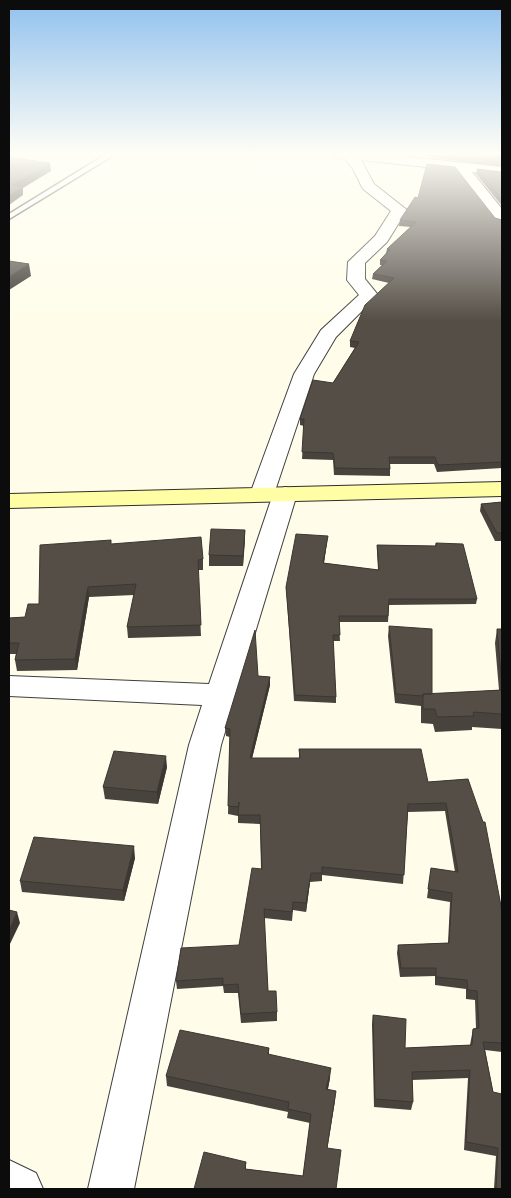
<svg xmlns="http://www.w3.org/2000/svg" width="511" height="1198" font-family="Literata,serif">
<style>
.lines{fill:none;stroke-linecap:round;stroke-linejoin:round}
.lane-casing{stroke:#3f3f3f;stroke-width:3}
.street-casing{stroke:#3f3f3f;stroke-width:2}
.secondary-casing{stroke:#2e2e2e;stroke-width:2}
.lane{fill:#fff;fill-rule:evenodd}
.street{fill:#fff;fill-rule:evenodd}
.secondary{fill:#fffea5;fill-rule:evenodd}
.wall{fill:#49433d}
.shaded-wall{fill:#3c3732}
.building{fill:#554e47;stroke:#3c3732}
</style>
<rect width="100%" height="100%" fill="#fffdea"/>
<g class="lines">
<defs>
<path id="lane" d="M108,153H117L9,219V214Z"/>
<path id="street" d="M333,153H372L502,167V175L472,172L502,209V224L496,222L455,170L361,160L374,184L407,210L387,242L365,263V279L378,295L336,337L314,374L275,491L285,487L294,489L297,494L221,745L134,1189H88L189,745L202,705L9,696V676L209,684L272,497L262,501L253,499L250,494L294,374L321,330L359,295L347,280L348,262L375,236L391,211L363,189L353,169L345,159L334,157Z
M9,1160L36,1173L43,1189H9Z"/>
<path id="secondary" d="M502,482V496L9,508V494Z"/>
</defs>
<use href="#lane" class="lane-casing"/>
<use href="#street" class="street-casing"/>
<use href="#secondary" class="secondary-casing"/>
<use href="#lane" class="lane"/>
<use href="#street" class="street"/>
<use href="#secondary" class="secondary"/>
</g>
<path class="wall" d="M430,153H502V167L429,157Z
M477,169L502,172V206L476,174Z
M495,218L502,220V468L437,472L434,464H390V476L334,475L333,460L302,459L304,426L300,425V419L333,383L355,348L350,347V341L389,283L372,279L373,274L382,265H380V260L386,253L387,249L411,227L399,226L400,220Z
M502,502V541H495L480,511L481,504Z
M245,530L243,566H209V555Z
M327,542L324,563L378,570L377,551V545L435,546L436,543L477,599L476,604L389,605L388,622H339L340,641H333L336,697V703L294,701L286,587Z
M111,544L203,559V570H198L201,636L128,638L127,627L134,595L89,597L77,670L17,671L15,660L16,654H9V618L25,617L39,604Z
M389,626L432,694L499,690L495,643L497,629H502V729L472,727V730L435,732L433,724L421,723V706L395,703L388,636Z
M258,676L270,677V685L252,758H299V749L428,782L468,779L502,911V1052L485,1050L493,1092L502,1189H494L496,1156L464,1150L468,1078L412,1080L413,1102L411,1110L374,1107L372,1024L373,1015L405,1048L470,1045L473,1029L476,1028L475,1000L466,999V989L435,985V976L400,977L397,953L398,945L448,943L450,902L427,898L431,868L455,872L445,811L408,812L403,884L322,875V881L310,882L306,912L293,910L292,921L264,918L268,991L277,1012V1021L241,1023L238,993H224L223,986L177,989L176,981L239,945L261,869L260,824L238,823V816L228,814L230,737L226,736L225,728Z
M167,767L158,804L105,799L103,787Z
M135,858L124,901L22,892L20,881Z
M269,1048V1055L330,1078L328,1089L335,1100L327,1148L336,1189H194L246,1162V1169L303,1176L310,1123L287,1118L288,1112L167,1086L166,1076Z"/>
<path class="shaded-wall" d="M50,163L51,171L23,188V195L9,205V196L12,185Z
M29,264L31,276L9,290V277Z
M245,530V541L243,566V556Z
M328,536L327,542L323,569V563Z
M88,587L89,597L77,670L75,659Z
M270,677V685L250,767V758Z
M166,756L167,767L158,804L157,792Z
M134,846L135,858L124,901L123,890Z
M311,873L310,882L306,912V903Z
M17,912L20,923L9,946V930Z
M331,1068L330,1078L326,1098V1089Z
M336,1091L335,1100L326,1157L327,1148Z"/>
<path class="building" d="M436,153H502V162Z
M9,157L50,163L12,185L22,187L9,196Z
M427,164L455,167L495,218L502,220V462L438,465L435,457H389L390,469L335,468L333,453L302,452L304,419H300L313,380L333,383L359,342L350,341L365,305L394,278L373,274L387,261L380,260L390,250L387,249L416,222L400,220L415,197L418,198Z
M477,169L502,172V200Z
M9,261L29,264L9,277Z
M502,502V533H497L481,504Z
M211,529L245,530L243,556L209,555Z
M296,534L328,536L323,563L379,570L377,545L436,546V543L463,544L477,599H389L388,616H339L340,635H333L336,697L295,695L286,587Z
M201,537L203,559L198,560L201,625L127,627L136,584L88,587L75,659L15,660L19,643H9V618L25,617L28,604H39L40,545L111,540V544Z
M389,626L432,629V694H423V696L396,694Z
M497,629H502V686Z
M255,630L258,676L270,677L250,758H300L299,749H421L428,782L468,779L483,822H485L502,911V1043L483,1042L493,1092L502,1094V1189H496L498,1148L466,1142L470,1070L412,1072L413,1102L375,1099L373,1015L406,1019L405,1048L472,1045L473,1029L479,1028L477,991L468,990L467,980L436,977V968H401L398,945L449,943L452,893L428,889L431,868L458,872L446,803L408,804L404,875L322,867V873H311L306,903L293,902L292,912L264,909L268,991H276L277,1012L241,1014L238,984L223,985V978L176,981L181,948L239,945L252,868L262,869L260,815H238L239,802L238,807L228,806L230,729L225,728Z
M502,690V714L473,712L474,716L437,717L435,709H423V694Z
M114,751L166,756L157,792L103,787Z
M34,837L134,846L123,890L20,881Z
M9,910L17,912L9,930Z
M180,1030L269,1048L268,1054L331,1068L326,1089L336,1091L327,1148L341,1150L336,1189H194L204,1152L246,1162L245,1169L303,1176L311,1114L288,1109L289,1102L166,1076Z"/>
<linearGradient id="sky" x2="0" y2="1"><stop stop-color="#90c1ee"/><stop offset="0.48" stop-color="#fffef6"/><stop offset="1" stop-color="#fffef6" stop-opacity="0"/></linearGradient>
<rect width="511" height="321" fill="url(#sky)"/>
<rect width="511" height="1198" fill="none" stroke="#0c0c0c" stroke-width="20"/>
</svg>
